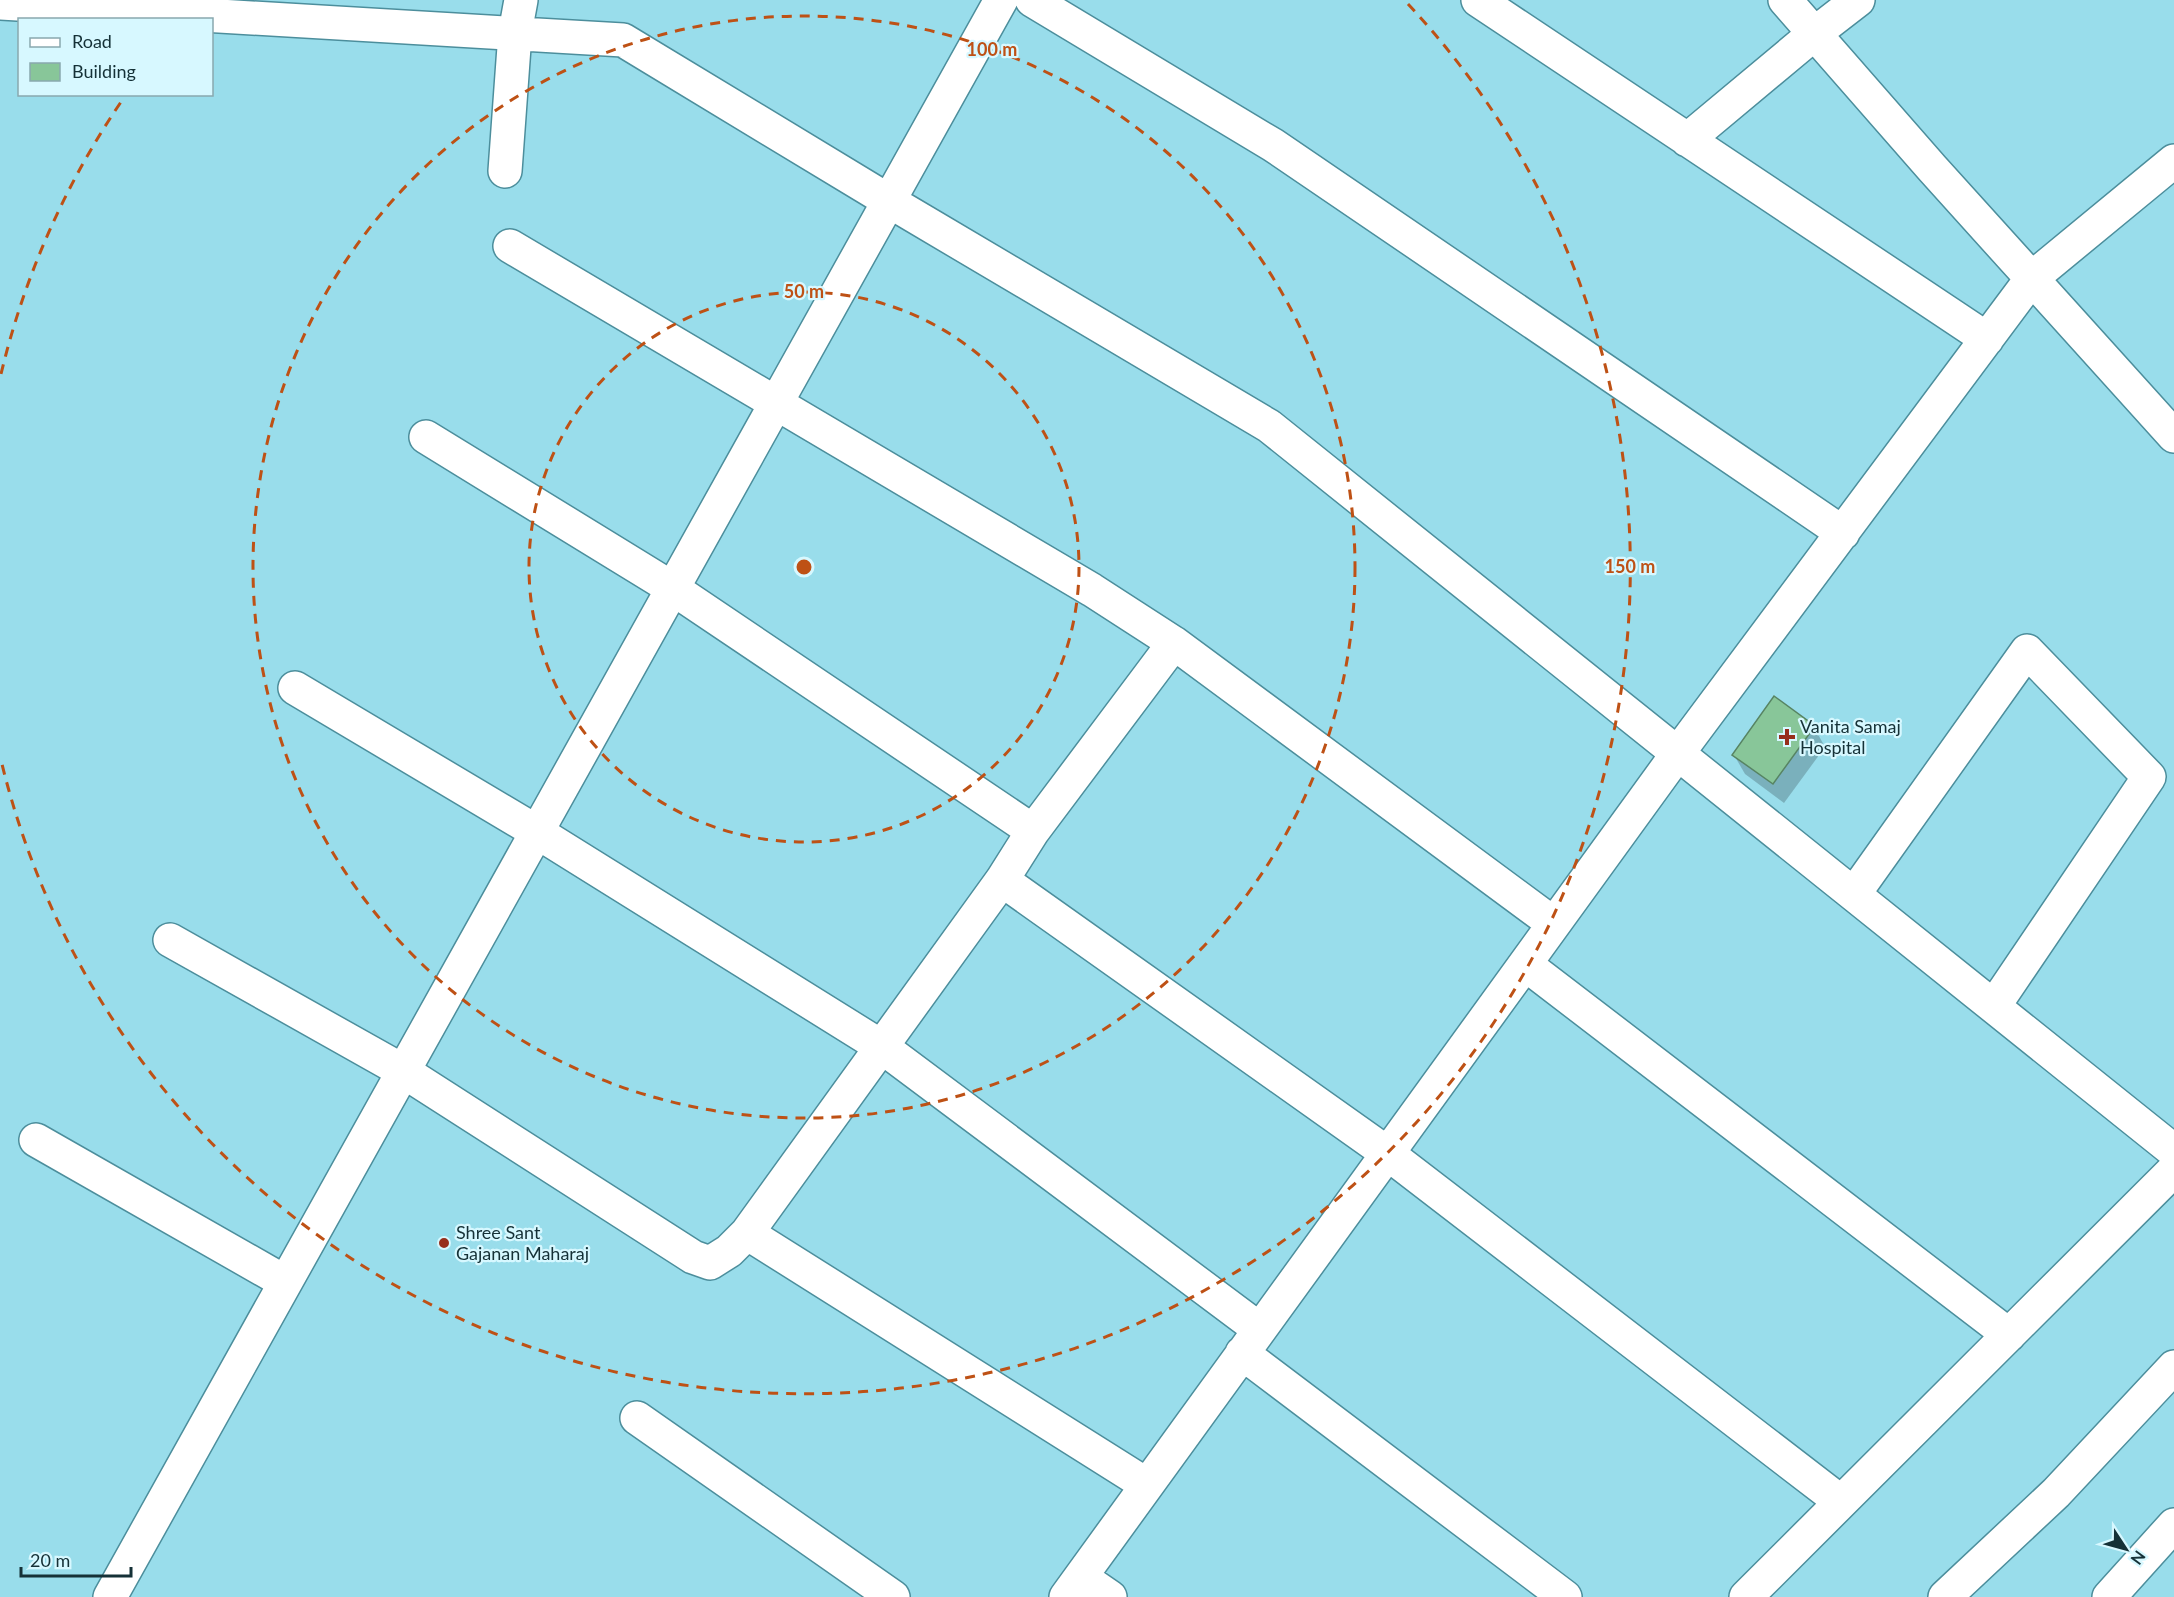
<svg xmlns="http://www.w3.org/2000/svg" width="2174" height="1597" font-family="Lato,sans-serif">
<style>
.shadow{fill:#0003}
.building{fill:#88c699;stroke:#578463;stroke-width:1.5}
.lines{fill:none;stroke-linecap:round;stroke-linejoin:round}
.minor-casing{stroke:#4c8e9c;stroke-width:36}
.minor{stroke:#fff;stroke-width:33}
.ring{fill:none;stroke:#be5115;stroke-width:3;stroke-dasharray:10 8}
.poi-dot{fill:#972e1b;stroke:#d7f8ff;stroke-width:2}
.labels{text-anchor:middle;stroke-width:4.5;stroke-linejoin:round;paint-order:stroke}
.poi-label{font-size:18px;fill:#153137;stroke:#d7f8ff;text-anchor:start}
.centre{fill:#be5115;stroke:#d7f8ff;stroke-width:3}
.ring-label{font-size:18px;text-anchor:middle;font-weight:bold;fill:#be5115;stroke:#d7f8ff;stroke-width:4.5;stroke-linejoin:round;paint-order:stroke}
</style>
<rect width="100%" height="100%" fill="#99ddeb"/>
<path class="shadow" d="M1814,727L1825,747L1784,803L1745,774L1734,755Z"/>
<path class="building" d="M1774,696L1815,726L1773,784L1732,755Z"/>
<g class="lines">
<defs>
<path id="minor" d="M1032,0L1273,145L1843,533
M1478,0L1987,339
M1785,0L1932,168L2174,436
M0,3L623,40L889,201L1269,426L2174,1151
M1687,140L1814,34L1858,0
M505,171L515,33L521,0
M510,246L1092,590L1174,643L1554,924
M426,437L672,588L1033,831
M295,688L537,832L882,1047L1259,1329
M1002,880L1387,1153L1841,1502
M1854,894L2027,651L2149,777L1994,1006
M170,940L403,1071L693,1257L710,1263L729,1251L747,1233L1002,880L1033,831L1174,643
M1525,964L2009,1335
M36,1140L285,1282
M747,1233L1147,1485
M1242,1353L1565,1597
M637,1418L893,1597
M1081,1577L1110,1597
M110,1597L1001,0
M1066,1597L1678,753L2032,278L2174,161
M1746,1597L2174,1170
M1945,1597L2056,1493L2174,1367
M2109,1597L2174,1525"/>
</defs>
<use href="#minor" class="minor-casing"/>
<use href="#minor" class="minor"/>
</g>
<g class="ring">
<circle cx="804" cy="567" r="275"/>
<circle cx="804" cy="567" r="551"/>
<path d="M1 374A826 826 0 0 1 123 99M1408 4A826 826 0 1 1 1 760"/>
</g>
<g class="poi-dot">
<path d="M1784 728h6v6h6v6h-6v6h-6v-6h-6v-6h6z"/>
<circle cx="444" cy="1243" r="6"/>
</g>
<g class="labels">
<g class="poi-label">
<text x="1800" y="733">Vanita Samaj<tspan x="1800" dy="21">Hospital</tspan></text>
<text x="456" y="1239">Shree Sant<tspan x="456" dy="21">Gajanan Maharaj</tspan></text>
</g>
</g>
<circle cx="804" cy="567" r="9" class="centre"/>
<g class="ring-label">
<text x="992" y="56">100 m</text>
<text x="804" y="298">50 m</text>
<text x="1630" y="573">150 m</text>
</g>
<rect x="18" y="18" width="195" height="78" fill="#d7f8ff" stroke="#89a8af" stroke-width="1.5"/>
<rect x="30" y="38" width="30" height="9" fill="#ffffff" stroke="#89a8af" stroke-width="1.5"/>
<text x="72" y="48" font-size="18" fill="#153137">Road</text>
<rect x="30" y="63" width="30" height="18" fill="#88c699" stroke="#89a8af" stroke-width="1.5"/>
<text x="72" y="78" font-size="18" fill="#153137">Building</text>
<g transform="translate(2126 1549) rotate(126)" stroke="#d7f8ff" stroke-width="4.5" paint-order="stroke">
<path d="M0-4.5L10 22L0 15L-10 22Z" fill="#153137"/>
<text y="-9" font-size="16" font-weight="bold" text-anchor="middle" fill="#153137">N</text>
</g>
<path d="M21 1567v9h110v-9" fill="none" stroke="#153137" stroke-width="3"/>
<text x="30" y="1567" font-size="18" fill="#153137" stroke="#d7f8ff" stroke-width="4.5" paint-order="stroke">20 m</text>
</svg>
